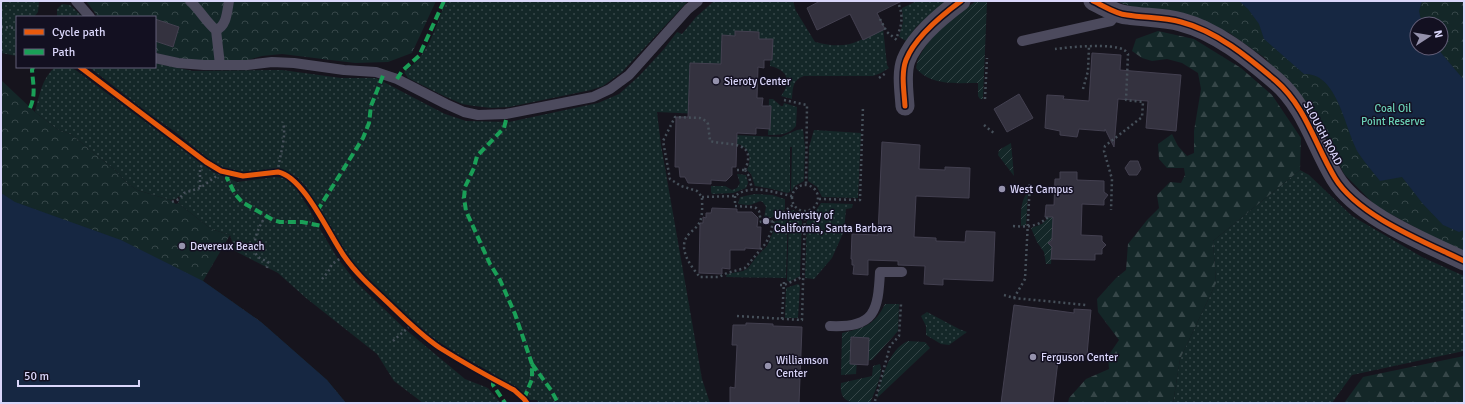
<svg xmlns="http://www.w3.org/2000/svg" width="1465" height="404" font-family="Signika,sans-serif">
<style>
.grass{fill:url(#grass-dots)}
.forest{fill:url(#forest-firs)}
.park{fill:url(#park-crowns);fill-rule:evenodd}
.garden{fill:url(#garden-furrows)}
.water{fill:#162742}
.building{fill:#34323f;stroke:#434050}
.lines{fill:none;stroke-linecap:round;stroke-linejoin:round}
.path{stroke:#46505a;stroke-width:2.5;stroke-dasharray:2 3;stroke-linecap:butt}
.lane{stroke:#4c4a5d;stroke-width:10}
.street{stroke:#4c4a5d;stroke-width:19}
.quiet{stroke:#1a9f57;stroke-width:4;stroke-dasharray:8 4;stroke-linecap:butt}
.cycleway-casing{stroke:#131021;stroke-width:8}
.cycleway{stroke:#e8590c;stroke-width:5}
.poi-dot{fill:#9592ad;stroke:#131021;stroke-width:1.5}
.labels{text-anchor:middle;stroke-width:3;stroke-linejoin:round;paint-order:stroke}
.poi-label{font-size:11px;fill:#dad6fa;stroke:#131021;text-anchor:start}
.park-label{font-size:11px;fill:#6bd1b7;stroke:#131021}
.street-label{font-size:11px;fill:#dad6fa;stroke:#131021}
</style>
<defs>
<pattern id="grass-dots" width="8" height="8" patternUnits="userSpaceOnUse"><rect width="8" height="8" fill="#142728"/><path d="M2 2h.1M6 6h.1" fill="none" stroke="#364648" stroke-width="1.8" stroke-linecap="round"/></pattern>
<pattern id="forest-firs" width="22" height="20" patternUnits="userSpaceOnUse"><rect width="22" height="20" fill="#142728"/><path d="M5 1l3.5 6h-7zM16 11l3.5 6h-7z" fill="#364648"/></pattern>
<pattern id="park-crowns" width="20" height="18" patternUnits="userSpaceOnUse"><rect width="20" height="18" fill="#142728"/><path d="M2 6a3 3 0 1 1 6 0M12 15a3 3 0 1 1 6 0" fill="none" stroke="#364648"/></pattern>
<pattern id="garden-furrows" width="10" height="10" patternUnits="userSpaceOnUse"><rect width="10" height="10" fill="#142728"/><path d="M-1 1l2-2M0 10L10 0M9 11l2-2" fill="none" stroke="#364648"/></pattern>
</defs>
<rect width="100%" height="100%" fill="#16141d"/>
<path class="grass" d="M1,1H39L38,12L34,17H17V56L1,53Z
M446,1H688L622,72L603,86L591,90L509,107L491,108L474,106L462,104L444,96L408,78L404,72C429,55 435,28 446,1Z
M714,1H793L796,11L815,42C847,50 856,43 883,28L887,65L889,68L881,73L873,76H804C792,80 793,89 792,99L781,96C792,82 788,70 770,66L771,41L757,40L732,135L781,137L797,130L803,129L805,147L804,181L795,186L791,192L792,147H790V192L787,193L772,189L755,186L751,174L747,170C758,141 730,142 711,140L700,114L657,112L661,145L702,379L710,403H539L537,400H528L521,393L490,372L459,355L428,335L362,273L342,249L307,188L298,178L284,170L273,169L249,174L226,169L210,160L174,131L148,113L89,67H155V63L193,71L282,70L341,78H376L445,114L466,121L509,122L598,103L619,94L639,76L664,49L677,32L682,34L696,17Z
M917,1H946L916,27L906,41L899,37L903,22L902,8Z
M62,4L70,5L83,17H57V9Z
M55,67H70L77,71L213,172L237,182L275,177L284,178L293,184L310,210L315,221L338,259L356,282L405,329L465,379L488,388L501,403H423L394,381L377,354L306,298L278,273L235,251L230,235L211,229L178,203L180,199L179,196L176,199L170,200L137,190L127,183L115,170L72,135L57,129L35,112C39,96 42,78 55,67Z
M769,99H773L781,106H783L784,103L797,107L796,126C789,135 779,135 768,135Z
M814,130L861,133L858,198L822,197L817,187L808,181L809,147Z
M1300,170L1309,175L1352,216L1422,257L1464,276V351L1352,375L1332,403H1173L1180,359L1216,283L1213,241Z
M737,174L746,175L748,183L746,188L733,193L712,194L711,192V186H725L732,190L737,188L740,183Z
M755,194L772,195L785,199V209C778,213 773,220 764,218L766,207C761,198 760,202 753,204C749,206 742,204 738,204L740,197Z
M821,203L853,204L852,208L846,209L844,231L832,258L814,279L805,278L807,216L815,212Z
M793,210L802,215V217L800,276L789,282L787,280L789,212Z
M788,212L786,278L726,277L727,274L743,271L748,268L757,256L767,246L773,232L774,222Z
M798,284L800,286L798,318H785L786,288Z
M927,312L959,329L967,332L949,345L941,344L926,335V326L921,316Z"/>
<path class="forest" d="M1158,31L1194,39L1241,68L1272,95L1301,138L1300,170L1213,241L1216,283L1180,359L1173,403H1068L1069,398L1086,379L1109,369L1108,356L1119,340L1098,312L1097,299L1116,278L1126,270L1128,244L1147,220L1159,208L1157,195L1170,182L1181,183L1185,175L1184,168H1167L1159,159L1158,144L1172,134L1178,146L1187,156L1194,153V131L1201,89L1198,73L1182,63L1167,59L1152,61L1142,58L1132,51L1136,39Z
M1464,356V403H1344L1363,377Z"/>
<path class="park" d="M86,1H436L412,53L388,62L355,63L282,54L262,56L248,60L200,61L170,58L155,52V17H98Z
M1117,1H1464V253L1377,207L1344,174L1315,115L1265,58L1228,32L1123,4ZM1417,24H1441V48H1417Z
M1,80L35,112L57,129L72,135L115,170L127,183L137,190L170,200L176,204L178,203L211,229L230,235L203,281L261,322L327,380L346,403H1Z"/>
<path class="garden" d="M976,1H987V2L983,99H980L978,96V83C958,83 930,86 916,68C920,41 956,16 976,1Z
M1011,143L1014,176L998,155L999,150Z
M1028,192L1026,225L1021,226C1021,214 1020,201 1028,192Z
M1051,215L1054,216L1051,264H1046L1044,252L1037,242L1031,228L1042,224Z
M885,304H899L898,331L872,360L857,361L856,374L841,375L842,333C864,328 875,325 885,304Z
M908,341L925,342L930,348L877,398C881,379 889,349 908,341Z
M880,364C884,372 874,394 870,403C852,403 839,404 841,383L872,376L873,366Z"/>
<path class="water" d="M1239,1H1422L1419,11L1422,24H1417V48H1437L1464,80V230L1459,232L1443,225L1423,204L1402,177L1380,181C1373,172 1365,163 1359,154C1345,131 1338,72 1304,74L1264,39L1259,24L1248,9Z
M1,193L15,202L121,240L203,281L261,322L327,380L346,403H1Z"/>
<path class="building" d="M820,1H902L877,13L885,29L863,40L850,14L817,30L807,8Z
M155,19L179,27L173,47L155,41Z
M735,31L759,32V39H773L772,60H764V68L758,67L757,98H763L762,106H771L770,129L756,128V134L737,133L736,167H732V175L726,181L711,180V184L688,183L685,177H680L679,167H675L676,117H688L690,63L721,64L722,35L735,36Z
M1092,53L1121,55L1120,70L1181,75L1176,131L1146,128L1148,101L1118,99L1114,147L1105,129V131L1079,129L1077,137L1060,135V131L1045,128L1047,95L1064,96L1063,99L1089,101Z
M1019,94L1033,118L1007,132L994,109Z
M882,142L920,145L919,169L945,170V167L970,168L969,198L916,196L914,237L936,238V241L965,242L966,231L995,232L993,281L943,279V285L924,284L925,266L898,265V261L868,260V275L853,274L854,265H852V259H851L852,234L878,235Z
M1130,161H1138L1141,169L1137,175H1129L1125,168Z
M1060,172H1077V180L1104,181V192L1108,195L1104,200V205L1082,204L1081,235L1102,236V241L1106,245L1102,249V254H1095V260L1051,259L1052,247L1048,243L1052,240L1053,217H1045L1046,205H1054L1055,179H1060Z
M712,208L737,209V212H752L758,218L757,227H761L760,249L745,248V250H730V269L722,268V274L699,273L700,223H703V217L706,218V213H711Z
M1014,305L1074,313V309L1091,310L1087,355L1059,352L1053,403H1001Z
M746,323L773,324V326L802,327L799,403H730V387L735,388L737,345H732L733,325H746Z
M851,337L869,338L868,365L850,364Z"/>
<g class="lines">
<path class="path" d="M880,19L887,32L898,41
M1,27L17,28
M897,36C902,26 903,15 899,5
M1055,49C1069,47 1113,43 1124,50C1126,51 1127,53 1128,54L1126,100L1143,102L1142,117L1105,146L1104,151L1112,179L1111,210
M879,78L886,73
M1083,89L1088,71L1089,46
M985,99L987,58
M784,100L807,105L806,184
M984,125L995,134
M737,170H745
M745,170C758,139 728,146 710,141L708,124L706,121L700,118L675,117L663,141L670,179L681,186L697,191L702,197C702,204 703,215 700,221C698,228 689,232 686,238C679,251 692,268 700,277H719L727,273L745,268L766,243L771,232L773,221L794,204
M745,170L749,176L752,189
M278,172C279,155 287,139 283,122
M792 198a13 13 0 1 1 26 0a13 13 0 1 1-26 0Z
M200,187V169L204,160
M735,196V206L751,207L756,208L759,211L761,222L773,221
M702,197L735,196C752,183 774,193 792,196
M819,199L860,200L863,106
M172,202L179,199L184,193L200,188L218,175L221,171
M266,216C259,225 249,247 258,257L268,262L267,268
M1013,226C1026,227 1038,227 1048,217
M322,279L328,272L332,264L344,256
M780,285H784L802,277
M1004,295L1014,298L1086,305
M1014,298L1025,279L1030,182
M737,316L802,320L805,211
M782,319L784,281
M393,341L411,325
M875,401L890,346L899,336L901,304"/>
<path class="lane" d="M76,1L90,17
M190,1C200,10 207,23 216,30C227,26 227,11 229,1
M216,30L220,65
M1022,41L1111,21L1117,13
M155,58L178,63L204,65H247L272,62L294,63L344,70L376,72L397,79L446,104L464,112L478,115L506,114L593,97L610,89L629,75L688,9L698,1
M830,326C875,328 878,311 880,272H902"/>
<path class="street" d="M1093,1C1104,6 1115,14 1127,15C1145,18 1163,17 1181,22C1216,31 1248,57 1276,81C1306,107 1315,145 1335,178C1358,216 1425,242 1464,261
M905,106C904,91 901,73 906,60C915,37 942,15 961,1"/>
<path class="quiet" d="M397,79L402,71L419,56L444,1
M30,108C36,94 33,84 32,70L33,67
M506,120L504,128L477,156L474,168L465,187L464,198L466,211L490,264L500,280L515,314L532,364V379L524,399
M229,174L227,178L235,194L242,202L273,220L280,222H302L322,226L324,224
M316,210L319,208L363,138L369,123L371,106L384,73
M532,364L551,390L558,403
M493,379V385L505,403"/>
<defs>
<path id="cycleway" d="M1093,1C1104,6 1115,14 1127,15C1145,18 1163,17 1181,22C1216,31 1248,57 1276,81C1306,107 1315,145 1335,178C1358,216 1425,242 1464,261
M80,67L206,162L221,171L243,176L278,172C304,177 329,235 344,256C355,272 369,285 383,298C401,315 419,334 440,348C464,363 489,377 514,390L524,399L527,403
M905,106C904,91 901,73 906,60C915,37 942,15 961,1"/>
</defs>
<use href="#cycleway" class="cycleway-casing"/>
<use href="#cycleway" class="cycleway"/>
</g>
<g class="poi-dot">
<circle cx="716" cy="81" r="4"/>
<circle cx="1002" cy="189" r="4"/>
<circle cx="766" cy="221" r="4"/>
<circle cx="182" cy="246" r="4"/>
<circle cx="1033" cy="357" r="4"/>
<circle cx="768" cy="366" r="4"/>
</g>
<g class="labels">
<g class="poi-label">
<text x="724" y="85">Sieroty Center</text>
<text x="1010" y="193">West Campus</text>
<text x="774" y="219">University of<tspan x="774" dy="13">California, Santa Barbara</tspan></text>
<text x="190" y="250">Devereux Beach</text>
<text x="1041" y="361">Ferguson Center</text>
<text x="776" y="364">Williamson<tspan x="776" dy="13">Center</tspan></text>
</g>
<g class="park-label">
<text x="1393" y="112">Coal Oil<tspan x="1393" dy="13">Point Reserve</tspan></text>
</g>
<g class="street-label">
<text transform="translate(1323 133) rotate(62)" y="4">SLOUGH ROAD</text>
</g>
</g>
<rect width="1465" height="404" fill="none" stroke="#dad6fa" stroke-width="4"/>
<rect x="16" y="16" width="140" height="52" fill="#131021" stroke="#635f78"/>
<rect x="24" y="29" width="20" height="6" fill="#e8590c" stroke="#635f78"/>
<text x="52" y="36" font-size="12" fill="#dad6fa">Cycle path</text>
<rect x="24" y="49" width="20" height="6" fill="#1a9f57" stroke="#635f78"/>
<text x="52" y="56" font-size="12" fill="#dad6fa">Path</text>
<g transform="translate(1429 36) rotate(78)"><circle r="19" fill="#131021" stroke="#635f78"/>
<path d="M0-3L7 15L0 10L-7 15Z" fill="#9592ad"/>
<text y="-6" font-size="11" font-weight="bold" text-anchor="middle" fill="#dad6fa">N</text>
</g>
<path d="M18 380v6h121v-6" fill="none" stroke="#dad6fa" stroke-width="2"/>
<text x="24" y="380" font-size="12" fill="#dad6fa" stroke="#131021" stroke-width="3" paint-order="stroke">50 m</text>
</svg>
